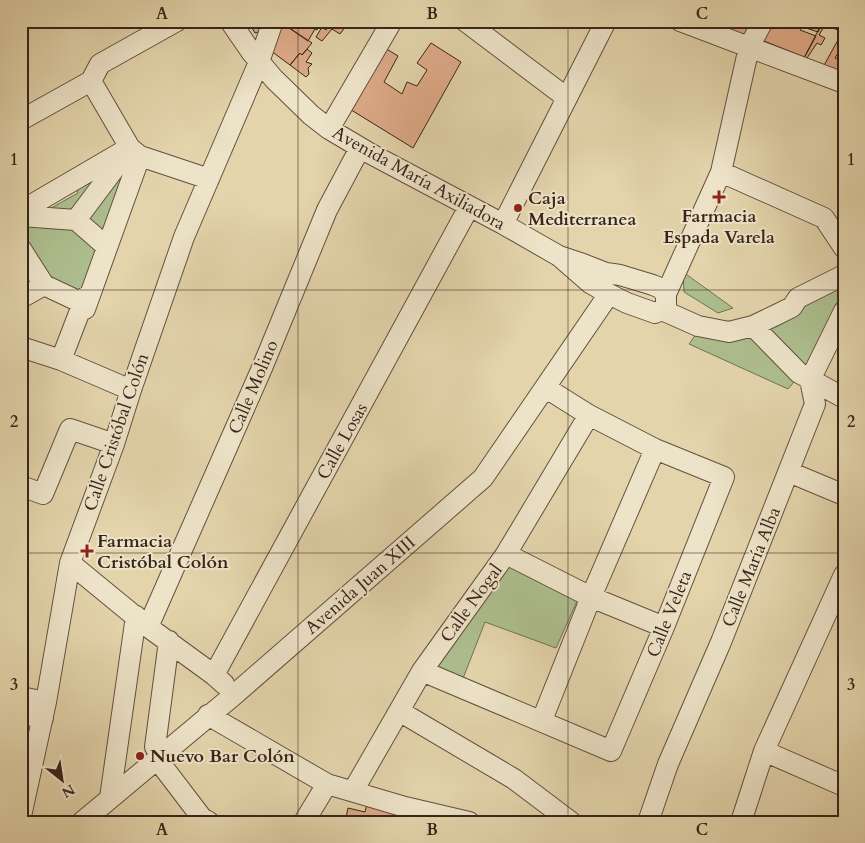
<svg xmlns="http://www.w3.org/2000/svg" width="865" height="843" font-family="Cardo,serif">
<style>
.green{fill:#adbe8e;stroke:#727154}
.building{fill:#deaa88;stroke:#38241a}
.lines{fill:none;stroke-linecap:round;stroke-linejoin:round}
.minor-casing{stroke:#63503e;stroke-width:22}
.minor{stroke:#ede3c8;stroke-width:20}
.grid{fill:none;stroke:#38241a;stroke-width:1;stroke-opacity:0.55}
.poi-dot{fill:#8f2418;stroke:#ede3c8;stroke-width:2}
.labels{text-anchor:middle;stroke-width:4;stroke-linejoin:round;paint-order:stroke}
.street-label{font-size:18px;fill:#38241a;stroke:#ede3c8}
.poi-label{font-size:18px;font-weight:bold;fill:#38241a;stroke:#ede3c8;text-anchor:start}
.neatline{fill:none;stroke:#38241a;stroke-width:2}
.grid-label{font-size:16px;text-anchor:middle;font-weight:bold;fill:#38241a}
</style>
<rect width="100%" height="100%" fill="#e3d4ab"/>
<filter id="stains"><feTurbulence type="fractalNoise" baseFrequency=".004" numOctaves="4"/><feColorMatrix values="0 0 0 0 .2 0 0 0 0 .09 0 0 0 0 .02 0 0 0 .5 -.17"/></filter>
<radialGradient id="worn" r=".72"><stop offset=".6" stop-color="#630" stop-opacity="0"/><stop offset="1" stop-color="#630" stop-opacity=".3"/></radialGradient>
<path class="green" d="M120,165L132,169L84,306L21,255V225L78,193L77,190Z
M683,272L733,308L718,313L684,292Z
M844,277V307L809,375L762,328Z
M696,334H745L768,344L800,375L788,389L689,344Z
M509,556L582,590L556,648L485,622L462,681L428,671Z"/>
<path class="building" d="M248,21H264L259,32L255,33Z
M279,21H323L317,30L315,29L308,41Z
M279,21L312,43L302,55L300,53L290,65L267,48Z
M332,21L349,22L340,34L332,29L322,41L316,37L322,27L326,30Z
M710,21H751L743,38L708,25Z
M767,21H806L800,30L816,36L803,60L804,57L759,39Z
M811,21H823L818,32L806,28Z
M823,21H844V27L840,25L838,30L825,25L819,35L825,38L821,45L817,43L805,61L803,60Z
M844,29V43L835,58L844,62V76L822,69Z
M431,43L461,62L413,148L348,108L385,48L398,56L384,82L402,94L407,82L417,86L427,70L417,63Z
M307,49L312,53L306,62L312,64L308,68L309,74L306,77L290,65L300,53L302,55Z
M367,804L435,822H345L348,808L365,812Z"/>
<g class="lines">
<defs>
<path id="minor" d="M230,21L252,53L274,79L311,115L329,129L371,154L503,224L559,256L590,283L609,294L627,303L655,313L662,310L666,305V294L660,288L653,285L620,275L606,273L583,264L559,256
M465,21L567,98
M680,21L844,83
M91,81L130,148L140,156L209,179
M91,81L100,64L177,21
M21,120L91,81
M329,129L392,21
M721,172L824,218L844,248
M21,211L122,152
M21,216L76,220
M503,224L606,21
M107,247L76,220L130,148
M21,249L44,285L78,301L90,295
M666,294L721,172L749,47L763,21
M21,298L44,285
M662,310L698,326L729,332L753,326L776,315L792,307L798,298L844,275
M753,326L799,373L844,398
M21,347L61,360L131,390
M61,360L81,308L85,309L140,156
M789,472L844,495
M21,486L43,494L70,429L114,444
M506,554L591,597L664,627
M70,563L148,627L214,675L224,684
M148,627L262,368L327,210L360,148
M422,671L611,751L664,627L724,477L655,449L589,415L546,388
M214,675L469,207
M21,697L46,702
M399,711L514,779L571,822
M21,714L43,718
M208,715L327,784L405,807L469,822
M542,720L591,597L655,449
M155,747L169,641
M764,751L844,786
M157,759L202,818L209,822
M353,791L422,671L506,554L589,415
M110,798L136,616
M21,816L46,702L70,563L114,444L131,390L184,237L259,62L273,21
M82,822L234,695L483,478L609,294
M304,822L327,784
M648,822L668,764L721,642L815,404L810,380L844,311
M741,822L764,751L844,575"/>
</defs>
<use href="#minor" class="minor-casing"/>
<use href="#minor" class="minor"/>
</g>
<path class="grid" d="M298,21V822M568,21V822M21,290H844M21,553H844"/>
<g class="poi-dot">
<path d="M716.5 189.5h5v5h5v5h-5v5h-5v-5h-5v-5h5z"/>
<circle cx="518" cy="208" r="5"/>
<path d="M84.5 543.5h5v5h5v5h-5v5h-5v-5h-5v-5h5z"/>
<circle cx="140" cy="756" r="5"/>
</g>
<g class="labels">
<g class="street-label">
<text transform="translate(419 178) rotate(29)" y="6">Avenida María Axiliadora</text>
<text transform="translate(253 387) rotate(-67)" y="6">Calle Molino</text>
<text transform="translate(116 432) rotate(-71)" y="6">Calle Cristóbal Colón</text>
<text transform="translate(342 441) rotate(-61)" y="6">Calle Losas</text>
<text transform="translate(751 567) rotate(-68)" y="6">Calle María Alba</text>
<text transform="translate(360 585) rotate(-41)" y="6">Avenida Juan XIII</text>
<text transform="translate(471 603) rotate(-54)" y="6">Calle Nogal</text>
<text transform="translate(669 614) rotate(-68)" y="6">Calle Veleta</text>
</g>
<g class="poi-label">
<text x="528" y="204">Caja<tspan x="528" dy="21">Mediterranea</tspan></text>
<text x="719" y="222" text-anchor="middle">Farmacia<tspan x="719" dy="21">Espada Varela</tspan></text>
<text x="97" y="547">Farmacia<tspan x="97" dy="21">Cristóbal Colón</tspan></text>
<text x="150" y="762">Nuevo Bar Colón</text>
</g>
</g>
<rect width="865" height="843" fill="none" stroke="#e3d4ab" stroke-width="55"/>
<g transform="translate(62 780) rotate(150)" stroke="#ede3c8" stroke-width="4" paint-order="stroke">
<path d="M0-4L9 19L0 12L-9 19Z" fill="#38241a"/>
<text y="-8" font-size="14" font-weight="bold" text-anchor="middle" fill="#38241a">N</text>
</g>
<rect x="28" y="28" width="810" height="788" class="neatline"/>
<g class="grid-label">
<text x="162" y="19">A</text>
<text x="432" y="19">B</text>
<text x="702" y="19">C</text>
<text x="14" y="165">1</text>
<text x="851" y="165">1</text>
<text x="14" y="427">2</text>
<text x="851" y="427">2</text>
<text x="14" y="690">3</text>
<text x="851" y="690">3</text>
<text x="162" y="835">A</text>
<text x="432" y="835">B</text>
<text x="702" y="835">C</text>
</g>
<rect width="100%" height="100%" filter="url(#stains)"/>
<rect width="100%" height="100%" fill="url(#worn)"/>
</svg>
